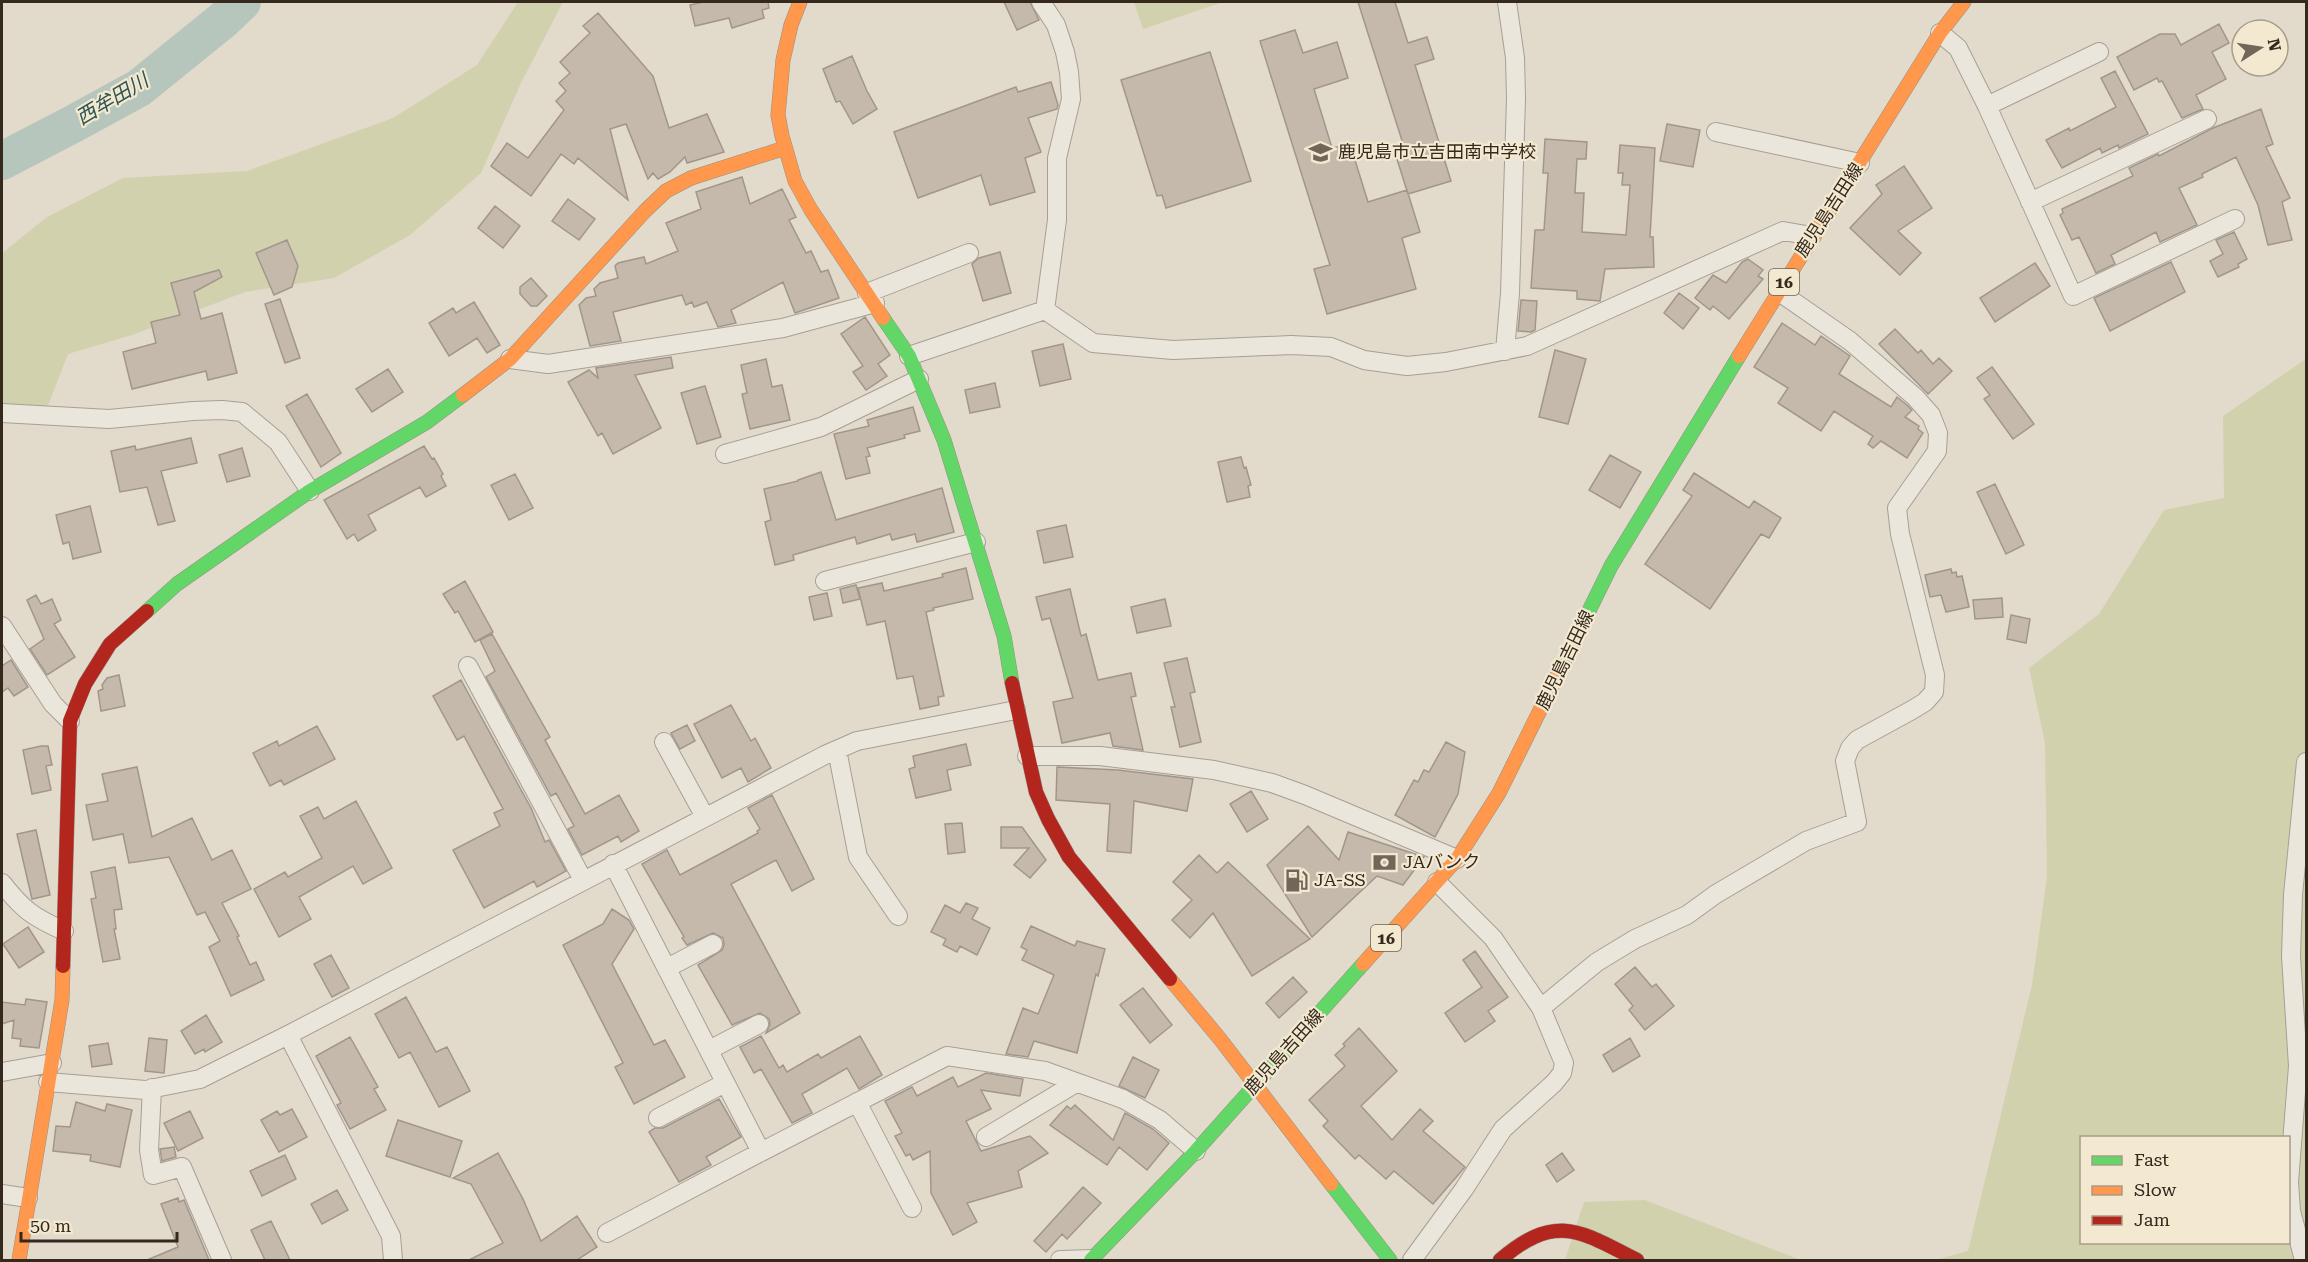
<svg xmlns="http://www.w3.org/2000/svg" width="2308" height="1262" font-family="'Roboto Serif','Noto Sans JP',serif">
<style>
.green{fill:#d2d1ae;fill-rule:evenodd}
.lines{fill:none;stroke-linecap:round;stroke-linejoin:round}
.river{stroke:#b7c6bc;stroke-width:38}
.building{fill:#c5b9ac;stroke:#a2968b;stroke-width:1.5}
.street-casing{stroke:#a79f95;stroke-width:20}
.fast-casing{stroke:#978f84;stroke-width:15}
.slow-casing{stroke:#978f84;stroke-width:15}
.jam-casing{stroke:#978f84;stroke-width:15}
.street{stroke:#eae6dc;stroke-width:18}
.fast{stroke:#63d668;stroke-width:14}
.slow{stroke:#ff974d;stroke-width:14}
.jam{stroke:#b3261e;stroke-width:14}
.labels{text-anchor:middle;stroke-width:4.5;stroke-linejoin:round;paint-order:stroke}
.shield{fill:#f3e9d1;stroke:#6e6253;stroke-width:1.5}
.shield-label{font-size:16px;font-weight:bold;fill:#35281d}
.poi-label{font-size:18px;fill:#35281d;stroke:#f3e9d1;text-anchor:start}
.street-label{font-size:18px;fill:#35281d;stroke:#f3e9d1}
.water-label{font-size:20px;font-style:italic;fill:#2d5450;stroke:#f3e9d1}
</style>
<rect width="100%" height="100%" fill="#e2dacb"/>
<path class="green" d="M518,2H563L521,83L481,173L410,235L334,278L245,292L132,335L68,354L41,423L2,422V253L47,217L123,178L247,171L393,118L477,65Z
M1134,2H1223L1143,29Z
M2306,359V1260H1936L1968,1251L2032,985L2047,877L2045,743L2029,668L2099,614L2164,510L2224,498L2223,416ZM2082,1138H2288V1242H2082Z
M1645,1200L1801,1260H1565L1584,1202Z"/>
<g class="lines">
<path class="river" d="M2,161L73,124L139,88L223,20L242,2"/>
</g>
<path class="building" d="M703,2H768L769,8L762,10L764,18L732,28L729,18L695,26L690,5Z
M1004,2H1030L1039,20L1017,30Z
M1358,2H1395L1408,43L1427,37L1434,59L1415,65L1451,181L1408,194L1395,153L1405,150Z
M598,13L653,76L669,128L707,114L724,152L687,163L685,157L670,172L658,179L653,173L648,179L626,124L610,129L628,200L578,158L574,164L561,154L531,196L491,166L507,143L528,158L564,110L556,101L566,91L559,83L570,73L560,62L590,33L583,26Z
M2219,24L2229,43L2212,52L2226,79L2196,95L2203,109L2182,118L2162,81L2159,82L2157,78L2134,90L2117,57L2160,34H2175L2181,45Z
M1295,30L1303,53L1337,42L1348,78L1314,89L1332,148L1342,146L1346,160L1354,157L1368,202L1407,190L1420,232L1402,238L1416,289L1327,314L1314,269L1330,265L1260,41Z
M1210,52L1251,181L1166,208L1162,195L1157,196L1121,80Z
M852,56L867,91L877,109L853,124L840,101L836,102L823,69Z
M2115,71L2148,134L2119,148L2118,145L2102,153L2100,148L2062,168L2046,140L2069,128L2070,131L2116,107L2101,78Z
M1051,82L1058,105L1057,109L1028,118L1041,152L1025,158L1035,192L990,205L981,175L918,198L894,132L1016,87L1018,92Z
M2261,109L2273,144L2266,147L2290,198L2282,202L2292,240L2268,245L2258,205L2236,157L2202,174L2203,177L2179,188L2197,225L2160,242L2156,232L2111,255L2115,264L2096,273L2079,237L2072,240L2060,215L2063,213L2062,209L2133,176L2129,168L2158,154L2159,156L2213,128Z
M1667,124L1700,130L1693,167L1660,161Z
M1545,139L1587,142L1586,159H1577L1575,193H1584L1582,232L1626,235L1630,185H1622L1623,173H1618L1620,145L1655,148L1650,237H1653L1654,267L1605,269L1600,301L1577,299V291L1531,288L1535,230H1544L1548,173H1543Z
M1904,166L1932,208L1898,231L1921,253L1900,275L1850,228L1882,194L1876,185Z
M742,177L750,204L782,189L796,217L789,220L806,253L811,251L821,272L828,270L839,298L795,313L783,282L731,310L736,323L718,327L707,302L694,307L692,302L686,305L682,295L613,312L621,341L590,346L579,305L586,298L596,296L594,289L600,283L618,278L615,266L618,263L644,257L646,264L678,251L666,223L701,209L696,192Z
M568,199L595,219L579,240L552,221Z
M495,206L520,226L503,248L478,228Z
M2234,232L2247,259L2238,264L2239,267L2218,277L2210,261L2223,254L2216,240Z
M287,240L298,266L292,287L274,295L256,253Z
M1000,252L1011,293L983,301L972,264L979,258Z
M1748,259L1763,270L1758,276L1763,279L1729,319L1713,306L1710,310L1695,298L1713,275L1726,283L1742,262Z
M2171,262L2185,292L2110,331L2094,298Z
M2035,263L2050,286L1995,322L1980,298Z
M219,270L222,277L194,292L201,319L222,313L237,373L208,380L206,371L132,389L123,352L156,343L151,322L180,315L171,283Z
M531,278L547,296L537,306H531L520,294V287Z
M1679,293L1699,308L1683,329L1664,313Z
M280,299L300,358L285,363L265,304Z
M1521,300L1537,301L1535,330L1531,332L1518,331Z
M474,302L500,345L487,353L477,338L449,356L429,323L453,308L456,313Z
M865,317L890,355L878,364L887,376L866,390L853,372L863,366L841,334Z
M1782,323L1815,345L1821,336L1850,356L1839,374L1891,407L1897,397L1907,405L1912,410L1905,417L1919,426L1918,429L1923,433L1907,458L1881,441L1873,448L1868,444L1873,436L1834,411L1821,431L1778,403L1788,388L1754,367Z
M1895,329L1918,353L1921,350L1933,364L1939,358L1952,371L1928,394L1879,344Z
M1063,344L1071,379L1040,386L1032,351Z
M1555,350L1586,359L1568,424L1539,417Z
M671,357L673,368L635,375L661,428L613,454L602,433L598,436L568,382L589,370L598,378L596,368Z
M766,359L772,387L782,385L790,420L750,429L742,394L747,393L741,365Z
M1992,367L2034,424L2013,439L1984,399L1990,395L1977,378Z
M388,369L403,392L372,412L356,389Z
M995,383L1000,407L970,413L965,390Z
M705,386L721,437L697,444L681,393Z
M307,394L341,453L321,467L286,406Z
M913,407L920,431L904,435L905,438L867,448L870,456L866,457L870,473L846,479L834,434L869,426L867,420Z
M191,438L197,463L161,471L175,521L158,525L147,487L120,492L111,451L135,446L136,450L141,449Z
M424,446L432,459L434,458L443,474L441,476L446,486L426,497L420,487L368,515L376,530L358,541L354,534L347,539L324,500Z
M242,448L250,476L227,482L219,455Z
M1610,455L1641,472L1620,508L1589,490Z
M1241,457L1244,468L1246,467L1251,485L1248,486L1250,497L1227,502L1218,462Z
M821,472L836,520L942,488L954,532L917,542L915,534L892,540L890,534L857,544L855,537L793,555L794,560L775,565L765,522L771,520L764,489L798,481V480Z
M1694,473L1749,508L1754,501L1781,518L1769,538L1761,534L1710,609L1645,564L1692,496L1683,490Z
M515,474L533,508L509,520L491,485Z
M1995,484L2024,545L2006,554L1977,492Z
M90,506L101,552L73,559L69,542L63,544L56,515Z
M1066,525L1073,557L1044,563L1037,531Z
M966,568L973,599L933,608L934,610L926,612L944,696L938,697L939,705L920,709L913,676L897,679L885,621L867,625L858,588L882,583L884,591L943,577L942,574Z
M1951,569L1952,573L1956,572L1957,577L1962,576L1969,607L1946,612L1941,595L1930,597L1925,575Z
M465,581L493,632L475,642L458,611L455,613L443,594Z
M856,585L860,599L843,603L840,589Z
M1070,589L1081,636L1086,634L1098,680L1131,673L1136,696L1131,697L1143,750L1113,746L1110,733L1062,743L1053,702L1073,698L1050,618L1042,620L1036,597Z
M827,593L832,616L814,620L809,597Z
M36,595L41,604L52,599L61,620L54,624L75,657L47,675L30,649L44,639L27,600Z
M2002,598L2003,617L1975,619L1973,600Z
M1165,599L1171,626L1137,633L1131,607Z
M2011,615L2030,619L2026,643L2007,639Z
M492,634L550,737L545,740L585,814L619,795L639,831L621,842L618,836L582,855L568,829L574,826L556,793L551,796L486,677L495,671L480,640Z
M1187,658L1195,692L1190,693L1201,742L1180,747L1171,707H1175L1164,663Z
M11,660L28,687L14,696L8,688L2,692V666Z
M119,675L125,706L101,711L98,691L103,689L102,685L107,678Z
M461,680L531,808L545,842L549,840L566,871L537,887L534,881L484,908L453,850L500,826L494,813L503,809L464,736L457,740L433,696Z
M731,705L751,741L755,738L771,768L748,782L741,768L722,778L694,724Z
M687,725L695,741L680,749L671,733Z
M317,726L335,759L284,785L281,780L270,786L253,753L277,741L279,746Z
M1446,742L1465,752L1458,794L1435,837L1395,815L1414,780L1418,782L1424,770L1429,772Z
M966,744L971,765L947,770L951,790L916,798L909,769L915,767L913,756Z
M41,746H48L52,765L46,766L51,790L32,794L23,750Z
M137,767L152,837L192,818L212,860L232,850L251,889L222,903L239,936L237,937L250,965L256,962L264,980L231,996L209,947L220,941L205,912L197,915L169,857L129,863L123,834L93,840L86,805L108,801L102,774Z
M1057,767L1118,770L1193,779L1187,811L1134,801L1131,853L1107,851L1110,804L1056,800Z
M1251,791L1268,819L1247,832L1230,804Z
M772,795L814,879L792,891L776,860L731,884L800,1013L766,1033L770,1025L769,1019L760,1013L732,1025L698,965L722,950L724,945L723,938L713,933L687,945L682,938L684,937L642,864L667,850L680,875L725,851L758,833L757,831L760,829L748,808Z
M356,801L392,868L363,884L353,866L299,897L311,919L279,937L254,889L285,872L288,877L322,858L300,816L318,807L324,819Z
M962,823L965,852L948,854L945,824Z
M1308,826L1339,860L1348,832L1424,857L1403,885L1377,876L1312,937L1267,865Z
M1001,827H1022L1046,860L1030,878L1014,865L1029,848H1001Z
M36,830L50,895L32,899L17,834Z
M1199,855L1217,873L1228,862L1310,939L1252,976L1213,913L1190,938L1172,920L1192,900L1173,882Z
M115,867L122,909L114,910L116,929H114L120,959L103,962L91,899L96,898L91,872Z
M966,903L978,908L972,919L990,928L977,955L960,946L957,952L943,945L946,939L931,932L945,905L960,913Z
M612,909L629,920L634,929L612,964L654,1045L665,1040L685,1077L634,1104L615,1067L623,1063L563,945L603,924Z
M1031,926L1075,946L1077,941L1105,949L1098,976L1096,974L1077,1053L1034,1041L1028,1057L1006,1054L1023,1008L1038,1014L1054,975L1022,960L1027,950L1021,947Z
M28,927L44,952L19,968L3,944Z
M1475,951L1508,997L1488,1011L1495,1021L1465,1042L1445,1013L1482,987L1463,960Z
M331,955L349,988L332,997L314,964Z
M1635,967L1652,987L1656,984L1674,1006L1645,1030L1629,1010L1633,1006L1615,984Z
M1293,977L1307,992L1279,1018L1266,1003Z
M1143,988L1172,1025L1150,1043L1120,1005Z
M406,997L436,1052L447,1047L470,1091L439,1107L410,1052L399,1058L375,1014Z
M26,999L47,1002L39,1048L20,1046L21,1039L12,1038L14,1020L2,1024V1002L25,1005Z
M206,1015L222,1042L205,1052L204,1049L195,1054L181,1031Z
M1359,1028L1397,1071L1361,1106L1392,1140L1420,1109L1433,1121L1423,1131L1465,1167L1433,1204L1394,1171L1386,1179L1359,1155L1355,1159L1323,1126L1328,1121L1309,1100L1345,1066L1335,1055L1345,1046L1343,1044Z
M761,1036L779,1068L783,1065L787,1072L818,1054L821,1058L860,1036L882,1075L859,1089L847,1068L802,1094L812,1113L792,1123L761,1069L754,1073L740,1047Z
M350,1037L378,1087L374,1089L386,1110L350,1129L337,1105L341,1103L316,1056Z
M149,1038L167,1040L164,1073L145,1071Z
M1630,1038L1640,1056L1613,1072L1603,1055Z
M108,1043L112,1064L92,1067L89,1046Z
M1133,1057L1159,1070L1145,1098L1119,1086Z
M986,1073L1023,1079L1020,1096L981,1090L991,1109L966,1121L981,1151L1030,1136L1048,1153L1018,1171L1022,1187L967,1203L977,1222L953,1235L931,1193L930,1151L913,1160L910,1154L906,1156L895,1136L902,1133L885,1101L912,1087L917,1096L953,1077L958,1087Z
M719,1099L741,1137L706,1157L711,1165L679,1182L649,1132L655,1128H663Z
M76,1102L105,1111L107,1104L132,1110L120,1167L90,1161L91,1155L53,1151L56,1126L70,1127Z
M1075,1105L1113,1140L1125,1113L1153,1129L1169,1143L1147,1170L1119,1147L1107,1165L1050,1125L1067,1106L1071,1109Z
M292,1109L307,1137L279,1152L261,1120L277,1111L280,1115Z
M190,1111L203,1138L178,1151L164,1123Z
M398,1120L462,1141L450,1177L386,1156Z
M174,1147L176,1157L162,1161L160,1149Z
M498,1153L523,1199L541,1241L577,1216L597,1247L577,1260H469L503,1243L471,1184L453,1178Z
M1562,1153L1574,1170L1557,1182L1546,1165Z
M285,1155L296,1179L262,1196L250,1171Z
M1083,1187L1101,1203L1067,1239L1062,1234L1046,1252L1034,1241Z
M337,1190L348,1210L322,1224L311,1204Z
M178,1198L179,1202L184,1200L209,1260H147L178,1247L161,1204Z
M271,1221L290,1260H265L251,1230Z"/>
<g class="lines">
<defs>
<path id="street" d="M1041,2L1056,25L1065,52L1069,72L1071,99L1057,158V220L1045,310
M1940,33L1958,48L1987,106L2073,296L2235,219
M1987,106L2099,52
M1716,132L1860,163
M2030,202L2207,119
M867,293L969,253
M1505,351L1510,293L1516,98L1515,58L1507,2
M909,356L1045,310L1093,343L1173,350L1291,345L1331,347L1364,360L1407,366L1446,362L1527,346L1783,231L1812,236
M510,359L548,364L783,328L875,303
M2,413L109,419L193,411L222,410L242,412L278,442L310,491
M725,454L821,427L919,379
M825,581L976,542
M2,626L53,704L70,721
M468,666L583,880
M664,742L705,817
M837,750L858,857L898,916
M1027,756H1100L1214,770L1272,783L1305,795L1457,859
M613,864L761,1152L947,1056L1045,1071L1123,1099L1160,1120L1196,1151
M1437,882L1493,938L1541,1008L1597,962L1635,939L1687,915L1716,894L1806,841L1857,822L1845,761L1850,748L1857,740L1912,710L1925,702L1934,692L1935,675L1900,534L1897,508L1937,451L1938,433L1931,415L1915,397L1850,341L1778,291
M2,883C23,910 33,917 64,931
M667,968L713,944
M288,1035L391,1236L393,1260
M709,1050L759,1024
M2,1072L52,1063
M48,1082L145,1090L200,1079L288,1035L825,755L857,741L1016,710
M152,1088L149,1150L153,1175L182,1167L222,1260
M857,1102L912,1208
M658,1118L725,1083
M986,1137L1076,1083
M2,1194L28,1198
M607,1233L761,1152
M1060,1260L1092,1259
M1412,1260L1464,1189L1503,1129L1554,1083L1562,1073L1564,1063L1541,1008
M2304,1260L2291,1211L2289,1182L2298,1066L2291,956L2293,895L2306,762"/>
<path id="fast" d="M883,318L909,356L944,440L1004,636L1012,683
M147,611L177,584L310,491L427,422L463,395
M1559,672L1611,566L1739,356
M1331,1184L1390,1260
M1091,1260L1196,1151L1363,964"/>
<path id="slow" d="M800,2L791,25L783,60L778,115L782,136L795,181L811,210L883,318
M1739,356L1940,33L1964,2
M463,395L510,359L645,211L666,191L691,178L785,148
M1363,964L1457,859L1499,793L1559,672
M1170,979L1220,1039L1331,1184
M19,1260L62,1000L63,966"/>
<path id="jam" d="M1012,683L1036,792L1048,819L1069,857L1170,979
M63,966L70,721L85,684L110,644L147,611
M1500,1260C1556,1212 1580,1231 1637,1260"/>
</defs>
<use href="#street" class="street-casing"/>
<use href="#fast" class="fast-casing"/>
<use href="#slow" class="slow-casing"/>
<use href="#jam" class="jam-casing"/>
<use href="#street" class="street"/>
<use href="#fast" class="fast"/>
<use href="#slow" class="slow"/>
<use href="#jam" class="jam"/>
</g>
<defs>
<symbol id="school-bare" viewBox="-9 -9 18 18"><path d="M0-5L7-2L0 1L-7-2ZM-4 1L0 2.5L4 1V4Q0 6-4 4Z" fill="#72665a" stroke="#f3e9d1" stroke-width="2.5" paint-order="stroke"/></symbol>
<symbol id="bank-bare" viewBox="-9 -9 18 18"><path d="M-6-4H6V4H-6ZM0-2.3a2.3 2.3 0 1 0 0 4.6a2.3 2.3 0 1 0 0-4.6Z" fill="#72665a" stroke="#f3e9d1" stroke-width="2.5" paint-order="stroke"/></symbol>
<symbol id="fuel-bare" viewBox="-9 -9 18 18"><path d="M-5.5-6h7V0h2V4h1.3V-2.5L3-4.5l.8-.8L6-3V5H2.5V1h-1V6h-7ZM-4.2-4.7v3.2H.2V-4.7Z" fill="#72665a" stroke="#f3e9d1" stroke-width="2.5" paint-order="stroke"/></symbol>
</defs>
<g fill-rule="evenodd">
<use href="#school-bare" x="1304" y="136" width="33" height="33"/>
<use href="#bank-bare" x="1368" y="846" width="33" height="33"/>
<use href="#fuel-bare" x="1280" y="864" width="33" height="33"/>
</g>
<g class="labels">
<g class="shield">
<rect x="1769" y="269" width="30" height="26" rx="4.5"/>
<rect x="1371" y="925" width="30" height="26" rx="4.5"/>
</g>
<g class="shield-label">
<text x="1784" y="288">16</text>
<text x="1386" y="944">16</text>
</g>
<g class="poi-label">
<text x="1338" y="158">鹿児島市立吉田南中学校</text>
<text x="1403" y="868">JAバンク</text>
<text x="1314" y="886">JA-SS</text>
</g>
<g class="street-label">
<text transform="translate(1829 210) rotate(-57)" y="6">鹿児島吉田線</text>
<text transform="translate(1565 660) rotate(-64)" y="6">鹿児島吉田線</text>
<text transform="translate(1284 1052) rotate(-48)" y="6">鹿児島吉田線</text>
</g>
<g class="water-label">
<text transform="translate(112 99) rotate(-31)" y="7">西牟田川</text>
</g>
</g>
<rect width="2308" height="1262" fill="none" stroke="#35281d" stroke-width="6"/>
<rect x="2080" y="1136" width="210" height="108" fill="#f3e9d1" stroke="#a79c89" stroke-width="1.5"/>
<rect x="2092" y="1156" width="30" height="9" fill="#63d668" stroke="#a79c89" stroke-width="1.5"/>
<text x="2134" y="1166" font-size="18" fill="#35281d">Fast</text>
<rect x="2092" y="1186" width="30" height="9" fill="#ff974d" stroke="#a79c89" stroke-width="1.5"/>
<text x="2134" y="1196" font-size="18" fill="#35281d">Slow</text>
<rect x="2092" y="1216" width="30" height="9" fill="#b3261e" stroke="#a79c89" stroke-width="1.5"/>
<text x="2134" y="1226" font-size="18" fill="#35281d">Jam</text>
<g transform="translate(2260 48) rotate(78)"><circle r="28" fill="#f3e9d1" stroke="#a79c89" stroke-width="1.5"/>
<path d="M0-4.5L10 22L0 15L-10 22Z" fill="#72665a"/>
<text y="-9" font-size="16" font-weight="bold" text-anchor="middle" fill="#35281d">N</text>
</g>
<path d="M21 1232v9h156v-9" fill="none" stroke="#35281d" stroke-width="3"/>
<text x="30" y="1232" font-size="18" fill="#35281d" stroke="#f3e9d1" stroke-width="4.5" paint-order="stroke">50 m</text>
</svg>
